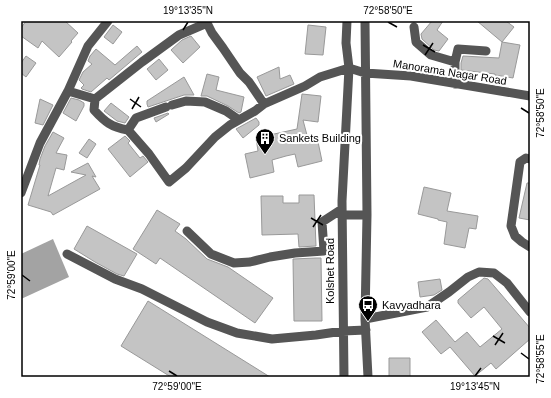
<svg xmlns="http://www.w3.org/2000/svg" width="551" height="398" font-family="Helvetica,sans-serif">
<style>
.water{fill:#a3a3a3}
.building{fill:#c4c4c4;stroke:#999}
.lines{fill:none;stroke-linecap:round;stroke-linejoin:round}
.minor{stroke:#555;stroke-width:9}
.ticks{fill:none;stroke:#000;stroke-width:1.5}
.labels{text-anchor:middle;stroke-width:4;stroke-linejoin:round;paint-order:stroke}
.street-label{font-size:11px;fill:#000;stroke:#fff}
.poi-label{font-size:11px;fill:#000;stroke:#fff;text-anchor:start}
.neatline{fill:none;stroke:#000;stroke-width:1.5}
.ticks-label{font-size:10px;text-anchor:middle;fill:#000}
</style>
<rect width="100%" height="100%" fill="#fff"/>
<path class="water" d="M53,239L69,277L21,299V254Z"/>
<path class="building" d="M26,21H65L78,33L71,41L72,42L59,57L42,41L38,48L21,36V28Z
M432,21H443L437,30L448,39L439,51L434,50L422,39L421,34Z
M477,21H506L514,27L502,42Z
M113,25L122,32L113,44L104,37Z
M308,25L326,27L323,55L305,54Z
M191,36L200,47L183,63L171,50L182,40Z
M502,42L520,45L513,78L495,75V74L461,70V63L463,56L499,58Z
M137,46L142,52L109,80L107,78L91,92L82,89L81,88L84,85L79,80L83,72L92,64L88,61L90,56L96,49L115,65Z
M26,56L36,63L26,77L21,73V63Z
M159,59L168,70L156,80L147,69Z
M279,67L280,79L290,75L294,84L266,96L257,77Z
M207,74L219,77L216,90L244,97L241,112L239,113L228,106L207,96H201Z
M184,77L194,95H184L148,107L147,104V101Z
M302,94L321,96L318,122L303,120L308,139L317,137L322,161L298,167L295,154L286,156L272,160L274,172L250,178L245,154L258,151L256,138L297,129Z
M71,98L79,100L84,103V106L76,121L63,113Z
M40,99L53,105L43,125L35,123Z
M111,103L129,117L125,123L117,121L104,111Z
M168,113L169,114L156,122L154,118Z
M256,118L259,122V125L243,138L236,129Z
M53,132L64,138L56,153L67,155L64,170L56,168L48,196L86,175L71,172L88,163L96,177L92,176L100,189L53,215L51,212L28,205L40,165H39L40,159L45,146Z
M125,136L130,141L128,143L140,158L143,156L148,162L130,177L108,149Z
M89,139L96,144L87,158L79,153Z
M527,183H530V220L519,218Z
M424,187L451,193L447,211L478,216L476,229L469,228L465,248L444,244L447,222L438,220V219L418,214Z
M299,195H314L316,246L299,247L298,234L262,235L261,196H283V203H299Z
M157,210L180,224L175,231L186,239L207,259L228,267L273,298L255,323L160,258L156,264L133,249Z
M87,226L137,254L124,276L117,274L95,262L74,249Z
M316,258H321L322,321H294L293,259Z
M484,278L488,279L530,328V339L496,369L491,363L475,376L450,347L441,354L422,332L436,320L455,342L467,332L480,347L502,329L484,307L471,318L458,303V300Z
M440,279L442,290L434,295L420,297L418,282Z
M148,301L270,377H171L121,346Z
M389,358H410V377H389Z"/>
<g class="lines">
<path class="minor" d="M206,21L212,33L223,48L240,73L249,82L264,104
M365,21L367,215L365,319L368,377
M414,27L416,42L431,55L455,62L458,49L486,51
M455,84V62
M68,91L88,46L108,21
M95,99L94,110C105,122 111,127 128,130
M172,105L186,101L205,102L226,111L239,120
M128,130L149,154L169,182L186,168L215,137L230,125L255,111L264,104L305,86L320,77L349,68L365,73L411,76L530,96
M128,130L136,118L166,107
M530,159L526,158L520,162L511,226L515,236L522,242L530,247
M21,193L40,143L68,91L95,99L142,62L179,35L207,23
M342,215H367
M187,231L211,254L234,263L250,262L270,257L295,253L324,251L322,222L342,209
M67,254L115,279L142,289L207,322L237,333L272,339L316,335L343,331L366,330
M365,319L427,307L449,292L468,277L479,272L494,273L507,283L530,312
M344,377L342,201L349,68L346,43L347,21"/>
</g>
<path class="ticks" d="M388,22L397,27M183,30L188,22M423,45L435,52M425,55L433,43M130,99L141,107M521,108L529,113M132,109L139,97M311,218L323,225M313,227L321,215M22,275L30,281M493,336L505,343M495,345L503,333M521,353L529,359M169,371L177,376M475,376L481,368"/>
<defs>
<symbol id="building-pin" viewBox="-11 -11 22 30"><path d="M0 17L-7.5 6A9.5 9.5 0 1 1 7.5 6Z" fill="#000" stroke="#fff"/><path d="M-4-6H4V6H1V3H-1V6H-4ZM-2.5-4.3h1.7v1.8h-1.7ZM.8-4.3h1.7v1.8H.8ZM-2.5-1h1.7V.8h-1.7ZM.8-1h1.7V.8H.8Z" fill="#fff"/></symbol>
<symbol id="bus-pin" viewBox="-11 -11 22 30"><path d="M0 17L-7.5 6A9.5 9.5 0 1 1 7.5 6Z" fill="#000" stroke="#fff"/><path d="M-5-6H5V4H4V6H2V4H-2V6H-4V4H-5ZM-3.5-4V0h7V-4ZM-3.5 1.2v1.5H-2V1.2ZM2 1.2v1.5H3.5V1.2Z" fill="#fff"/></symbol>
</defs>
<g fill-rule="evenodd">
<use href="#building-pin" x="254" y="127" width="22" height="30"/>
<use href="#bus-pin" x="357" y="294" width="22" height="30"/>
</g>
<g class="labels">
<g class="street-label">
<text transform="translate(450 72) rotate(9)" y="4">Manorama Nagar Road</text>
<text transform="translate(330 271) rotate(-90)" y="4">Kolshet Road</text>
</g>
<g class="poi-label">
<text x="279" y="142">Sankets Building</text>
<text x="382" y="309">Kavyadhara</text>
</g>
</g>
<rect width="551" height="398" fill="none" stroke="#ffffff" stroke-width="44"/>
<rect x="22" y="22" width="507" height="354" class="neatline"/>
<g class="ticks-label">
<text x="188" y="14">19°13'35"N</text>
<text x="388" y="14">72°58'50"E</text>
<text transform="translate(540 113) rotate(-90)" y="4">72°58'50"E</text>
<text transform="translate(11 275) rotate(-90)" y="4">72°59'00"E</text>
<text transform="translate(540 359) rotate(-90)" y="4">72°58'55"E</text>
<text x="177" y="390">72°59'00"E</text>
<text x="475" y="390">19°13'45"N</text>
</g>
</svg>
